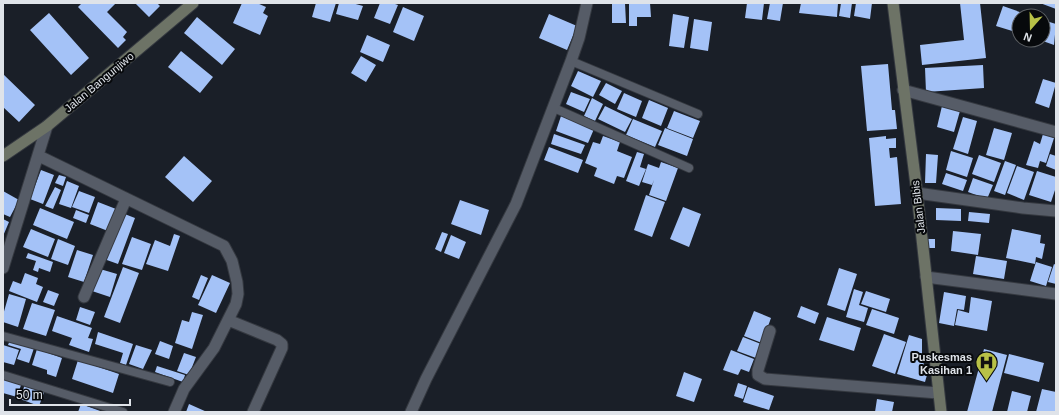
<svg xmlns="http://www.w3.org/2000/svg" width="1059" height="415" font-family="Arial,sans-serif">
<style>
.building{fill:#a4c2f7}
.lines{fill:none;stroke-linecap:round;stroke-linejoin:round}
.service-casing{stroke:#353940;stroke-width:10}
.minor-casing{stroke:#353940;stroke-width:13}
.secondary-casing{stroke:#353940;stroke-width:13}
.service{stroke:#565c67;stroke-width:8}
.minor{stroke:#565c67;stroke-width:11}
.secondary{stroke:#6d7366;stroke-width:11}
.labels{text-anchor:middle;stroke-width:4;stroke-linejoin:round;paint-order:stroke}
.street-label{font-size:11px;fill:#dfe3e9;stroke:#07090c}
.poi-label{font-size:11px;font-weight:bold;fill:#dfe3e9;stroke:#07090c;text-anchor:end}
</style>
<rect width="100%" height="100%" fill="#1a1f28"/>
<path class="building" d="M82,3H116L107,12L127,32L123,37L126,40L118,48L78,7Z
M135,3H157L160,6L149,17Z
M242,3H257L266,7L263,13L268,16L260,35L233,23Z
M316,3H336L330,22L312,17Z
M339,3H352L363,6L358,20L336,14Z
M380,3H392L398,5L390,24L374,18Z
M612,3H625L626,23H612Z
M629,3H650L651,17H637V26H629Z
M747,3H764L762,20L745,18Z
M770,3H783L780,21L767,19Z
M801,3H838L837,17L799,13Z
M841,3H852L850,18L839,16Z
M856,3H872L870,19L854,16Z
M960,3H980L986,58L922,65L920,45L964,40Z
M1040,3H1056V9Z
M1003,6L1031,16H1019V33L996,26Z
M403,7L424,16L414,41L393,32Z
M49,13L89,58L71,75L30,30Z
M549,14L577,26L567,50L539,38Z
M673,14L689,17L684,48L669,46Z
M197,17L235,49L222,65L184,33Z
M694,19L712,22L708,51L690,48Z
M1043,20L1056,24L1054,45L1040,40H1043Z
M367,35L390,45L383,62L360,52Z
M181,51L213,77L200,93L168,67Z
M361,56L376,65L366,82L351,73Z
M888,64L892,110H895L897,129L867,131L861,66Z
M983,65L984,88L926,92L925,68Z
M578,71L601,81L593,97L571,86Z
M3,74L35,105L19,122L3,107Z
M1043,79L1056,83L1049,108L1035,103Z
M606,83L622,91L615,104L599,95Z
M571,92L590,99L584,112L566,104Z
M624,93L642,101L636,117L617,109Z
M592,98L603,104L595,121L584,116Z
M649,100L668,108L661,126L642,118Z
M605,106L632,119L625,132L598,119Z
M942,106L960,111L954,132L937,127Z
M674,111L700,121L693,138L667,128Z
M561,116L594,129L588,143L556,131Z
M963,117L977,121L968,154L953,149Z
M633,119L662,131L655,147L626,135Z
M665,128L693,139L687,156L658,145Z
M994,128L1012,133L1004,160L986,155Z
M554,134L585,145L581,154L551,144Z
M1043,134L1054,138L1046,163L1040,161L1038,168L1026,165L1034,141L1040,144Z
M603,136L620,142L617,151L632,157L624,178L617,176L614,184L594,176L597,168L585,163L593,142L600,144Z
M886,136V139L896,138V148H889L890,158L897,157L901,204L875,206L869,138Z
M549,147L583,160L578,173L544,160Z
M951,151L973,158L967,177L946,170Z
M637,152L644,154L640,167L646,169L639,186L626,181Z
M926,154L938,155L936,183H925Z
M1050,154L1056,156V170L1046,166Z
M979,155L1001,163L994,182L972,174Z
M184,156L212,181L193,202L165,177Z
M1005,161L1016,165L1005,195L994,191Z
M661,162L678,168L666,201L649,195L654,180L652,185L642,182L648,164L659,168Z
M1017,166L1034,172L1024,200L1007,193Z
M41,170L54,175L43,204L30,199Z
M1037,171L1056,177V187L1051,202L1029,195Z
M946,173L967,180L963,191L942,184Z
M59,175L66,177L63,186L55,183Z
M973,178L993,185L987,199L968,192Z
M67,181L79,186L71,208L59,204Z
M55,187L61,190L53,209L45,206Z
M3,191L19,200L10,217L3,214Z
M79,191L95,197L89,213L72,207Z
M646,195L665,202L652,237L634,230Z
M460,200L489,210L481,235L451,224Z
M98,202L116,209L108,231L90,224Z
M683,207L701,214L689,247L670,239Z
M40,208L74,222L67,239L33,225Z
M936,208L961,209V221L936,220Z
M76,210L89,215L86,223L73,218Z
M969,212L990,214L989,223L968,221Z
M122,213L135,218L118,264L104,259Z
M3,219L9,222L3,236Z
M31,229L55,239L48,257L23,247Z
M1012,229L1041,235L1040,243L1045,244L1042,259L1036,257L1035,264L1006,258Z
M953,231L981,234L978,255L951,251Z
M442,232L448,234L441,252L435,249Z
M174,234L180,236L168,271L146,264L155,240L170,246Z
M451,235L466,242L459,259L444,253Z
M132,237L151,244L142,270L122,264Z
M58,239L75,246L68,265L51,259Z
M928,239H935V248H928Z
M77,250L93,255L84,282L68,277Z
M28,253L53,262L50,272L39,268L38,272L33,270L36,261L26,258Z
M976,256L1007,261L1004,279L973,274Z
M1036,262L1052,267L1046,286L1030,281Z
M1054,264L1056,265V284L1048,282Z
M123,267L139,273L120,323L104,317Z
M839,268L857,274L845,311L827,305Z
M100,269L117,274L110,297L92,291Z
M25,273L38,278L36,284L43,287L37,302L9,291L13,281L21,284Z
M201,275L208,278L199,300L192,297Z
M212,275L230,283L216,313L198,305Z
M854,289L863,292L859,305L868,308L864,322L846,317Z
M48,290L59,294L54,306L43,302Z
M866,291L890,299L886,312L861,304Z
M944,292L966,296L964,310L957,309L954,326L939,323Z
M9,294L26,299L18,327L3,322V315Z
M971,297L992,301L987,331L955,325L958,310L969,313Z
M32,303L55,310L46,336L23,329Z
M801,306L819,313L815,324L797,317Z
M80,307L95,312L90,325L76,320Z
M872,309L899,318L894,334L866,325Z
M754,311L771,318L762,343L744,336Z
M192,312L203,315L192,349L175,343L182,320L189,322Z
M57,316L92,328L88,338L93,339L89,352L69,345L72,338L52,331Z
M827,317L861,328L854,351L819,340Z
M98,332L133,344L126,365L120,363L123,353L95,344Z
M884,334L906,342L895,374L872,366Z
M909,335L922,339V358L927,375L925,382L897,374Z
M743,337L761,344L756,358L737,351Z
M10,340L34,348L29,363L17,359L21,349L8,345Z
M160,341L173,346L169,359L155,354Z
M3,345L19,350L14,365L3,362Z
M136,345L152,350L143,369L129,364Z
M37,349L62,358L56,377L47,374V370L32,365Z
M984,349L1007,355L992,412H967Z
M731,350L754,359L749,372L741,369L738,375L723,370Z
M184,353L196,357L189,375L177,371Z
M1009,354L1044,363L1039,382L1004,373Z
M78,360L119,374L113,393L72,379Z
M157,366L185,375L183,382L155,372Z
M684,372L702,379L694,402L676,396Z
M3,377L9,379L8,381L21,385L17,397L3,393Z
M738,383L747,386L743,399L734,396Z
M25,384L45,390L39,406L20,399Z
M748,387L774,396L769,410L743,402Z
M1042,389L1056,392V412H1036Z
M1012,391L1031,396L1027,412H1007Z
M877,399L894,402L892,412H875Z
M81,404L103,412H78Z
M189,404L207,412H186Z"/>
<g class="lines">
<defs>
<path id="service" d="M571,61L698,114
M554,108L689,168
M3,336L170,382
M3,375L123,412"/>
<path id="minor" d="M903,90L1056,132
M39,156L224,246L232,261L237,282L238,294L236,304L214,348L184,389L174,412
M917,193L1023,208L1056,211
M3,268L47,126
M926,277L1056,294
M84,297L126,199
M228,320L277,340L282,344V348L253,412
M770,331L758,370V375L765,379L938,393
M411,412L426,379L516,204L571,61L579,38L587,3"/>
<path id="secondary" d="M893,3L917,193L941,412
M3,156L47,126L193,3"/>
</defs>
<use href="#service" class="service-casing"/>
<use href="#minor" class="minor-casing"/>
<use href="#secondary" class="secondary-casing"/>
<use href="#service" class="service"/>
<use href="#minor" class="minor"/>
<use href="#secondary" class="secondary"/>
</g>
<defs>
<symbol id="hospital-pin" viewBox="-11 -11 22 30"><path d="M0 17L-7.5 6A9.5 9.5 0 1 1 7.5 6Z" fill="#b8c147" stroke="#07090c"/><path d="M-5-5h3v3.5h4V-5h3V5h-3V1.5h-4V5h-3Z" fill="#111"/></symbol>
</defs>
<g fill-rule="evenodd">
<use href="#hospital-pin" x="974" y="350" width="25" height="34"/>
</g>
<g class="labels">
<g class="street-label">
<text transform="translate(99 82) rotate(-40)" y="4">Jalan Bangunjiwo</text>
<text transform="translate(918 207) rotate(-97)" y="4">Jalan Bibis</text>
</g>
<g class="poi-label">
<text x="972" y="361">Puskesmas<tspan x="972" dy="13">Kasihan 1</tspan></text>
</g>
</g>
<rect width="1059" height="415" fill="none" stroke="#dfe3e9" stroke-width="8"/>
<g transform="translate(1031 28) rotate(200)"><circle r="19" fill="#07090c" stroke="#5d6064"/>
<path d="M0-3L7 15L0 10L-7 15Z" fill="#b8c147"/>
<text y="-6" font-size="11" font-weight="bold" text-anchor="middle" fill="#dfe3e9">N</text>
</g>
<path d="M10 399v6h120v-6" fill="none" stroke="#dfe3e9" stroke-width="2"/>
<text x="16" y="399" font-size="12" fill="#dfe3e9" stroke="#07090c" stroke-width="3" paint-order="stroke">50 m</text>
</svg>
